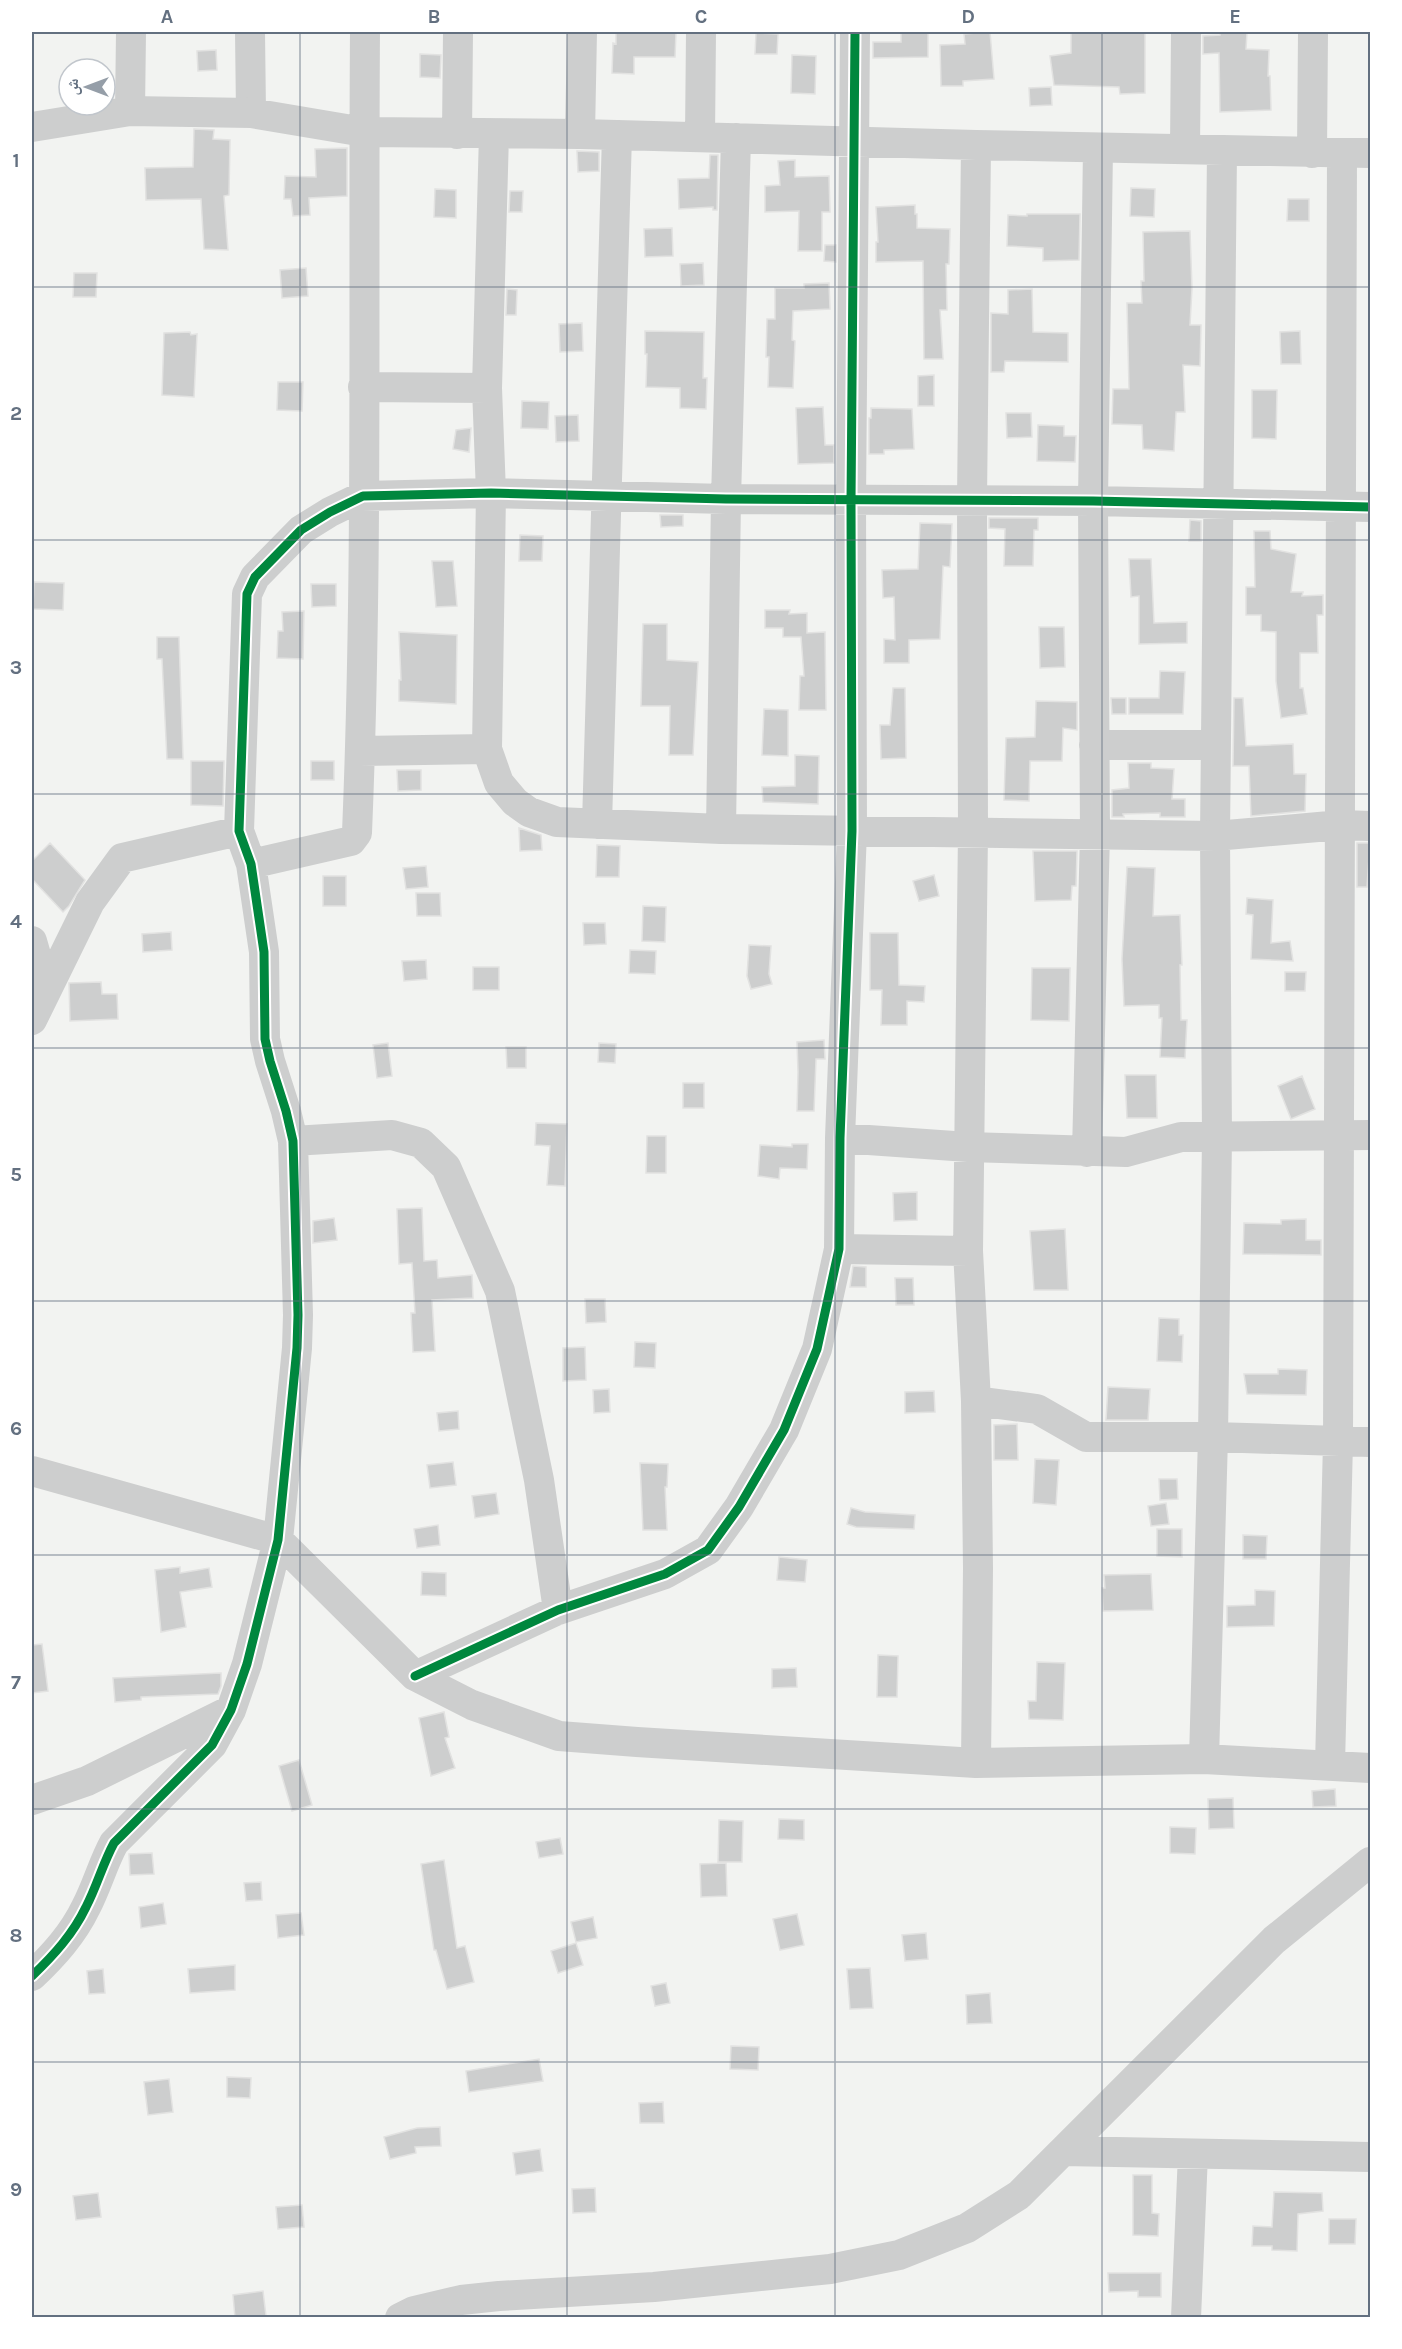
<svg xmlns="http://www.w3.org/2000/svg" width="1402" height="2349" font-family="Karla,'Noto Naskh Arabic',sans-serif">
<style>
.building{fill:#cdcece;stroke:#e2e2e1;stroke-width:1.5}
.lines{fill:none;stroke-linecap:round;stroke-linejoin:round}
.minor{stroke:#cdcece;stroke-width:30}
.cycleway-casing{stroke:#fff;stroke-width:13}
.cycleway{stroke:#00873e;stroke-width:9}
.grid{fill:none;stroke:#637080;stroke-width:1.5;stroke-opacity:0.55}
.neatline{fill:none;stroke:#637080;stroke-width:2}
.grid-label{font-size:20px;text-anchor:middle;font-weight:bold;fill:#637080}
</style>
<rect width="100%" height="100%" fill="#f2f3f1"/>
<path class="building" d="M616,32H676L675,57H634V74L612,73L613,43L616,44Z
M901,32H928V57L873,58V42H901Z
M990,32L994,79L963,81V86H941L940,45L965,44L964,34Z
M1071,32H1145V93L1120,94L1119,87L1054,85L1050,56L1071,53Z
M1220,32H1247L1246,49L1269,50L1268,76H1270L1271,110L1220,112L1219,53L1203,54V36L1220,35Z
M756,33L778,34L777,54H755Z
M216,50L217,70L198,71L197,51Z
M420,54L441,55L440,78L420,77Z
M792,55L816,56L815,94L791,93Z
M1051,87L1052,105L1030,106L1029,88Z
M194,129L214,130L213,139L230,140L229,195L224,196L228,250L204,249L201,199L146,200L145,168L193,167Z
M347,148V196L309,198L310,215L293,216L291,199H284L285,176L316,177L315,149Z
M577,151L599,152V171L578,172Z
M710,155H718L717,210H713V207L679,209L678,179L709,178Z
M795,160V177L829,176L830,212H822V251H798L799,211L765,212V186L780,185L778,161Z
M1131,188L1155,189L1154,217L1130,216Z
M435,189L456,190V218L434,217Z
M510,191H523L522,212H509Z
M1288,199H1309V221H1287Z
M915,205V214H917V228L950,229L949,264H946L947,310H940L943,359H924L923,261L876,262V242H878L876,207Z
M1027,214H1080L1079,260L1043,261V248L1007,246L1008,215L1027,216Z
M672,228L673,256L645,257L644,229Z
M1190,231L1192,288L1190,325H1201L1200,366L1183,365L1185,412H1176L1174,451L1143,449L1142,425L1112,424L1113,389H1129L1127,303H1142L1141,281H1144L1143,232Z
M825,245H836V262L824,261Z
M703,263L704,285L681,286L680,264Z
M306,268L308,296L282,298L280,270Z
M74,273H97L96,297H73Z
M829,283L830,309L793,311L792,340L795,341L793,388L768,387L769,357H766L767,319H775V288H804V284Z
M507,289L517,290L516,315H506Z
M1032,289L1033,332L1068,333V362L1005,361L1004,372H991V313L1008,314V290Z
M582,323L583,351L560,352L559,324Z
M645,331L704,332L703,378H707L706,409L680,408V388L646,387L647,354H645Z
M1300,331L1301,364H1281L1280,332Z
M190,332L191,335L197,334L194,397L162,395L164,333Z
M934,375V406H918V376Z
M278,382H303L302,411L277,410Z
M1252,390H1277L1276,439L1252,438Z
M522,401L549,402L548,429L521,428Z
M823,407L825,445H834V463L798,464L796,408Z
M871,408L912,409L914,449L884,450V454H869V418H871Z
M1006,413H1031L1032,437L1007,438Z
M578,415L579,441L556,442L555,416Z
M1038,425L1064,426V436H1076L1075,462L1037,461Z
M471,428L469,452L453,449L456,430Z
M660,515H683V526L661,527Z
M989,518H1038V530H1034L1033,566H1004L1005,529L989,528Z
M1190,520L1201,521V541H1189Z
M920,523L952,524L950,567L943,566L940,639L909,640V663H884V639L895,640L894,597L883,598L882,570L918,569Z
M1254,531H1270L1271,549L1296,554L1291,592H1303L1302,596L1323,595V615H1317L1318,653H1300V688H1303L1307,714L1281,718L1276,681V632L1261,631V615H1246V587H1255Z
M520,535L543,536L542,561H519Z
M1129,559H1151L1154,623L1187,622V643L1139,644V596L1131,597Z
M432,561H453L457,606L436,607Z
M34,582L64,583L63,610L33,609Z
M311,584H336V606L312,607Z
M765,610H790L789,614L807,613V633L825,632L826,710H799L800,676H804L801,637H783V628H765Z
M304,611L303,659L277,658L278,631H283L282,612Z
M643,624H667V660L698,662L693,755H669L670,706H641Z
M1039,627H1064L1065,667L1040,668Z
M399,632L457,635L456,704L399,701V680H401Z
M157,637H179L183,759H167L162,659H157Z
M1160,671L1185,672L1183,714H1129V698H1159Z
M893,688H905L906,758L881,759L880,725H890Z
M1111,698H1126V714H1112Z
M1234,698H1243L1246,746L1293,744L1294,774H1306L1305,811L1251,816L1249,766H1233Z
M1036,701L1077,702V730L1063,728L1062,761H1030L1029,801L1004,800L1006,738L1035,737Z
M764,709L788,710V756L762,755Z
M795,755L819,756L818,804L763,802L762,787L795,786Z
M191,761H224L223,806L191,805Z
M311,761H334V780H311Z
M1128,763H1151V768L1174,769L1172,799H1185V817H1160V813L1123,814L1124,817H1112V790L1129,788Z
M397,770H421V790L398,791Z
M519,828L541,835L542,850L520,851Z
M50,843L85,880L69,906L63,912L32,879V861Z
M1357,843H1370L1367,887H1357Z
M597,845L620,846L619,877H596Z
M1033,851H1077L1076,886H1072L1071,900L1035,901Z
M426,866L428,887L406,889L403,868Z
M1127,867L1155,868L1153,916L1180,915L1182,965H1180L1181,1020H1187L1185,1058L1160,1057L1162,1018H1159V1005L1124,1006L1122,959Z
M934,875L939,896L919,901L913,881Z
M323,876H346V906H323Z
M416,893H440L441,916H417Z
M1247,898L1273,900L1271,943L1290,941L1293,961L1251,959L1253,915L1246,914Z
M643,906L666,907L665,942L642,941Z
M583,923H605L606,944L584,945Z
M171,932L172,950L143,952L142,934Z
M870,933H898L899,985L925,986L924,1002L907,1001V1025H881L882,990H870Z
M749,945L771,946L769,974L772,984L751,989L747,976Z
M630,950L656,951L655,974L629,973Z
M426,960L427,979L404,981L402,961Z
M473,967H499V990H473Z
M1032,968H1070L1069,1021L1031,1020Z
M1285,972H1306L1305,991H1285Z
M101,982L102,994H117L118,1019L70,1021L69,983Z
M824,1040L825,1059H816L814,1111H797L798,1072L797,1042Z
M388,1043L392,1076L377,1078L373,1045Z
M599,1043L616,1044L615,1063L598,1062Z
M506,1047H526V1068H507Z
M1125,1075H1156L1157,1118H1127Z
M1302,1076L1315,1109L1291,1119L1278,1086Z
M683,1083H704V1108H683Z
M536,1123L567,1124L565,1186L547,1185L550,1146L535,1145Z
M647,1136H666V1173H646Z
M792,1144H808L807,1169L780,1168L779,1179L758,1176L760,1145L792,1147Z
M917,1192V1220L894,1221L893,1193Z
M422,1208L424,1261L437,1260L438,1278L472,1275L473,1298L432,1300L435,1351L413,1352L411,1313H415L412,1263L399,1264L397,1209Z
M334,1218L337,1240L313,1243V1221Z
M1306,1219V1240H1321V1255L1243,1254L1244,1223L1281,1224V1220Z
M1065,1229L1068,1290H1034L1030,1231Z
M853,1266L866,1267V1287H850Z
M895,1278H913L914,1305H896Z
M585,1299H605L606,1322L586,1323Z
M1159,1318L1179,1319V1335H1183L1182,1362L1157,1361Z
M635,1342L656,1343L655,1368L634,1367Z
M585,1347L586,1380L563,1381V1348Z
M1278,1369L1307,1370L1306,1395L1247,1394L1244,1374H1278Z
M1108,1387L1150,1389L1148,1420H1106Z
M609,1389L610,1412L594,1413L593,1390Z
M934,1391L935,1412L905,1413V1392Z
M458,1411L459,1429L439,1431L437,1413Z
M1017,1424L1018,1460H994V1425Z
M1035,1459L1059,1460L1056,1505L1033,1503Z
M453,1462L456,1485L430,1488L427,1465Z
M640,1463L668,1464L667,1487H665L667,1530H643Z
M1159,1479H1177L1178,1499L1160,1500Z
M496,1493L499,1514L475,1518L472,1496Z
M1166,1503L1169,1524L1151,1526L1148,1506Z
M851,1508L865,1512L915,1515L914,1529L856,1527L847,1524Z
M438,1525L440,1545L417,1548L414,1529Z
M1157,1529H1182V1557L1157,1556Z
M1243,1535L1267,1536L1266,1559H1243Z
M779,1557L807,1560L805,1582L777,1580Z
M180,1567V1573L209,1568L212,1587L180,1592L186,1627L161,1632L155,1570Z
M422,1572L446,1573V1596L421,1595Z
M1151,1574L1153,1610L1103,1611L1102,1588H1105L1104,1575Z
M1255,1590L1275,1591L1274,1626L1227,1627V1606L1255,1605Z
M42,1644L48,1691L32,1693V1645Z
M878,1655L898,1656L897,1697H877Z
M1037,1662L1065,1663L1063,1720L1029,1719L1028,1701H1036Z
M796,1668L797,1687L772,1688V1669Z
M221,1673V1686L218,1694L141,1697V1700L115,1702L113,1678Z
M444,1712L449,1737L445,1738L455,1768L431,1776L419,1718Z
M299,1760L312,1805L292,1811L279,1766Z
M1335,1789L1336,1806L1313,1807L1312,1791Z
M1233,1798L1234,1828L1209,1829L1208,1799Z
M779,1819L804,1820V1840L778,1839Z
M719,1820L743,1821L742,1862H718Z
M1170,1827L1196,1828L1195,1854L1170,1853Z
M560,1838L563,1854L539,1858L536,1842Z
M152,1853L154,1874L130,1875L129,1854Z
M444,1860L457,1948L465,1946L474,1982L447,1989L436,1950H434L421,1864Z
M726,1863L727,1896L701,1897L700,1864Z
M261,1882L262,1900L246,1901L244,1883Z
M163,1903L166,1924L141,1928L139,1907Z
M301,1913L304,1935L278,1938L276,1915Z
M797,1914L804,1945L780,1950L773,1919Z
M593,1917L597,1938L576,1942L571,1922Z
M926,1933L928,1959L905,1961L902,1935Z
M576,1943L583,1965L558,1973L551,1951Z
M235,1965V1990L190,1993L188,1969Z
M870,1968L873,2008L850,2009L847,1969Z
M103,1969L105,1993L89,1994L87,1971Z
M666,1983L670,2003L655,2006L651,1986Z
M990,1993L992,2023L967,2024L966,1995Z
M731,2046L759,2047L758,2070L730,2069Z
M539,2059L543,2081L469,2092L466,2071Z
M227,2077L251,2078L250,2098L227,2097Z
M169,2079L173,2112L148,2115L144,2082Z
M663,2102L664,2123H640L639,2103Z
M440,2127L441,2146L415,2147L416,2153L390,2159L384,2137L417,2128Z
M540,2149L543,2171L516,2175L513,2153Z
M1133,2175H1152V2213L1159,2214L1158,2236L1133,2235Z
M595,2188L596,2212L573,2213L572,2189Z
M1274,2192L1322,2193L1323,2211L1298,2214L1297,2251L1272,2250V2246H1252L1253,2226L1272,2227Z
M98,2193L101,2217L76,2220L73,2196Z
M302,2205L304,2227L278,2229L276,2207Z
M1329,2219H1356L1355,2244H1329Z
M1108,2273H1161V2297H1138V2291L1109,2292Z
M263,2291L266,2316L235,2318L233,2295Z"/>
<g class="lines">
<path class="minor" d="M250,32L251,113
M130,111L131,32
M32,127L130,111L251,113L364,132L580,134L976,145L1370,153
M457,134L458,32
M494,134L487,388L491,493L487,749L499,783L515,802L529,812L557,822L721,829L1215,836L1341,825L1370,826
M580,134L582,32
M700,137L701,32
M1185,149L1186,32
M1312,153L1313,32
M363,387L487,388
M1094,745H1215
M360,751L487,749
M597,824L617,135
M721,829L726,499L736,138
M251,864L351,841L357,833C368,566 363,299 365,32
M32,941L46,990
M32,1020L90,902L122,858L239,831
M840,1138L968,1147L1126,1152L1181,1137L1370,1135
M293,1141L392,1135L421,1143L446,1167L500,1291L539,1480L558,1610
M1087,1152L1095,833L1093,501L1098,148
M839,1249L968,1251
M976,1401L1037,1409L1086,1437H1213L1370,1442
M32,1471L278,1540L415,1676L472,1705L559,1736L637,1742L976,1763L1204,1759L1370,1768
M415,1676L558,1610L665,1574L708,1550L739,1507L784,1430L817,1349L839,1249L840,1138L852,831L851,501L855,32
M1204,1759L1213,1437L1217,1137L1215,836L1222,151
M976,1763L978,1568L976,1401L968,1251L973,831L972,500L976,145
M1330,1765L1338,1442L1342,153
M32,1800L87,1781L231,1710
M32,1976C54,1955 73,1934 86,1907C97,1886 103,1863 114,1843L212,1745L231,1710L247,1664L278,1540L297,1348L298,1315L293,1141L286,1111L270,1061L265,1039L264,952L251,864L239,831L247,594L255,577L301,530L330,512L363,496L491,493L726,499L1093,501L1370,507
M1063,2151L1370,2157
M400,2318L414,2311L461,2300L499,2296L654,2287L830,2269L899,2255L967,2228L1019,2195L1274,1940L1370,1862
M1186,2318L1193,2154"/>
<defs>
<path id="cycleway" d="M415,1676L558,1610L665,1574L708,1550L739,1507L784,1430L817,1349L839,1249L840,1138L852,831L851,501L855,32
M32,1976C54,1955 73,1934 86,1907C97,1886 103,1863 114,1843L212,1745L231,1710L247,1664L278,1540L297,1348L298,1315L293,1141L286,1111L270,1061L265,1039L264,952L251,864L239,831L247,594L255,577L301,530L330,512L363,496L491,493L726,499L1093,501L1370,507"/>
</defs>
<use href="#cycleway" class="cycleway-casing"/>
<use href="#cycleway" class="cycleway"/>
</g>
<path class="grid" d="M300,32V2318M567,32V2318M835,32V2318M1102,32V2318M32,287H1370M32,540H1370M32,794H1370M32,1048H1370M32,1301H1370M32,1555H1370M32,1809H1370M32,2062H1370"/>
<rect width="1402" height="2349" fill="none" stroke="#ffffff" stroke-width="66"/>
<g transform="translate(87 87) rotate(270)"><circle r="28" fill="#ffffff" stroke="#c1c6cc" stroke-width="1.5"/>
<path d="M0-4.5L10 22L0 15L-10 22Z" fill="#959ea8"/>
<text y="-9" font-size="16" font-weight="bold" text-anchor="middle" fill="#637080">ش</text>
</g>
<rect x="33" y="33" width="1336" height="2283" class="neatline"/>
<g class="grid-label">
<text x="167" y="23">A</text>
<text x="434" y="23">B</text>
<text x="701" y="23">C</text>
<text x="968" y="23">D</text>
<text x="1235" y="23">E</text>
<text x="16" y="167">1</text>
<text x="16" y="420">2</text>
<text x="16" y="674">3</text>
<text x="16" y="928">4</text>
<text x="16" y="1181">5</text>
<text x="16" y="1435">6</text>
<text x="16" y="1689">7</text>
<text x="16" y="1942">8</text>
<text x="16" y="2196">9</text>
</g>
</svg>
